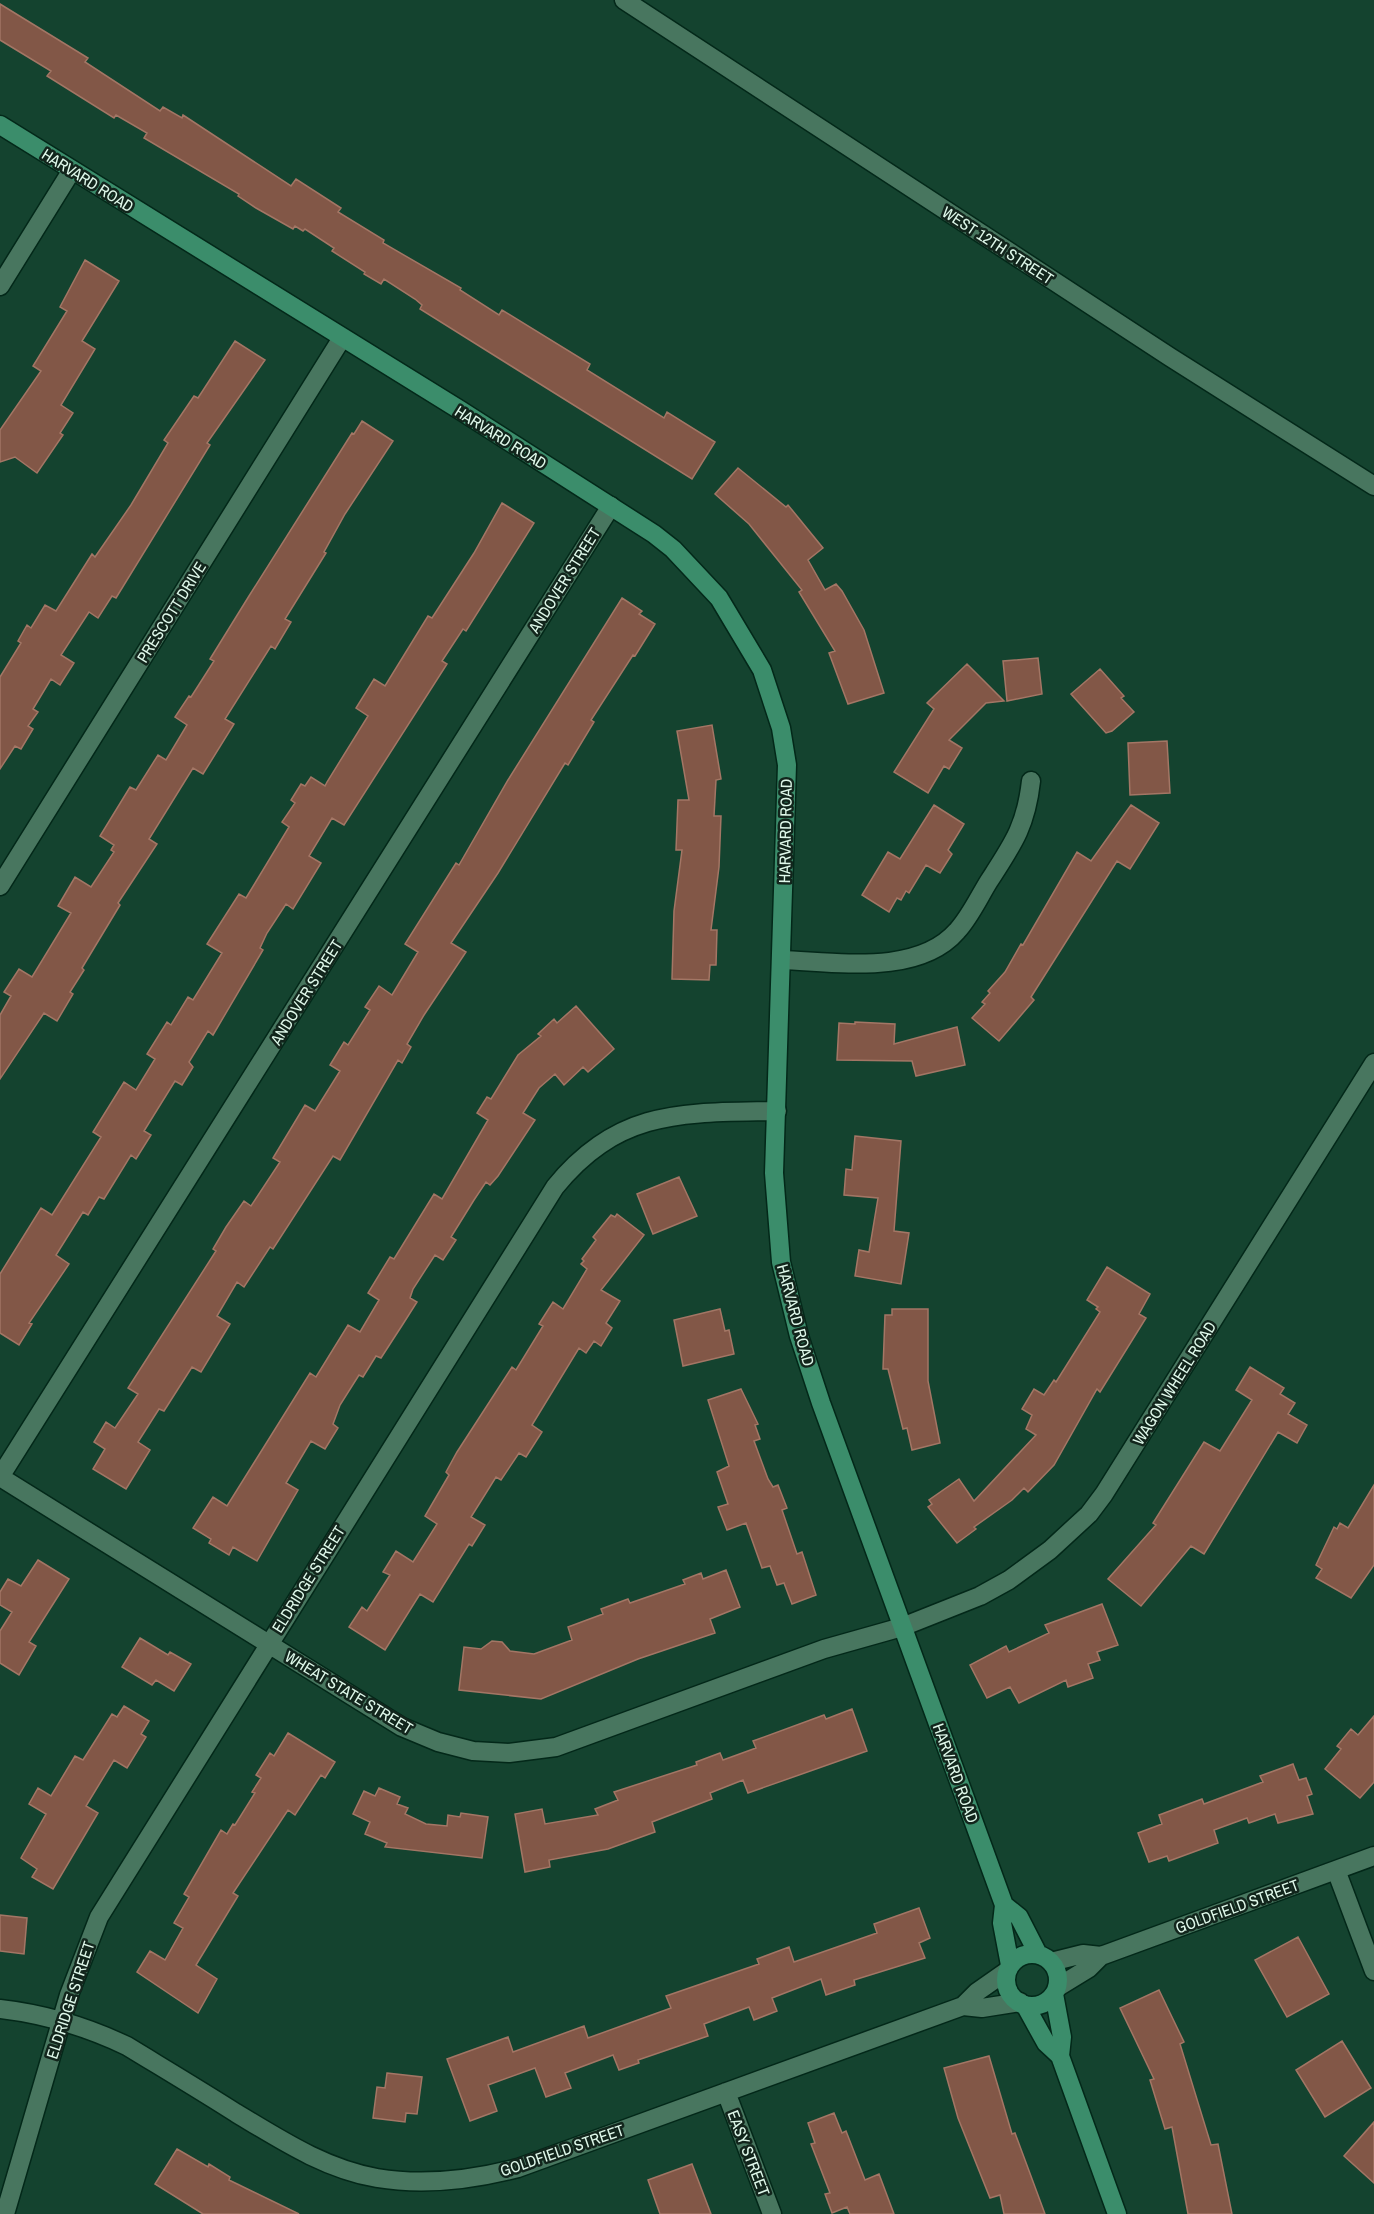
<svg xmlns="http://www.w3.org/2000/svg" width="1374" height="2214" font-family="'Archivo Narrow',sans-serif">
<style>
.building{fill:#825747;stroke:#a37665;stroke-width:1.5}
.lines{fill:none;stroke-linecap:round;stroke-linejoin:round}
.street-casing{stroke:#032819;stroke-width:21}
.secondary-casing{stroke:#032819;stroke-width:21}
.street{stroke:#48765f;stroke-width:18}
.secondary{stroke:#3b8d6b;stroke-width:18}
.labels{text-anchor:middle;stroke-width:5;stroke-linejoin:round;paint-order:stroke}
.street-label{font-size:16px;fill:#dff8ea;stroke:#12251c}
</style>
<rect width="100%" height="100%" fill="#14432f"/>
<path class="building" d="M0,4L88,58L85,62L160,111L163,107L182,118L183,115L291,186L296,179L341,208L338,212L384,240L383,243L461,288L460,290L499,315L502,310L590,364L587,370L664,418L667,412L715,442L692,479L420,309L422,305L415,299L384,279L381,284L364,274L365,272L332,251L334,248L305,229L303,231L295,226L293,229L256,208L238,196L239,194L144,138L147,133L116,115L114,118L47,76L51,71L0,40Z
M85,260L119,281L82,341L95,349L61,405L73,413L60,433L63,435L37,473L15,457L0,462V430L41,371L33,366L67,311L60,307Z
M235,341L265,360L207,443L210,445L116,598L112,596L98,618L89,612L61,655L74,663L60,685L51,679L33,709L38,712L28,726L33,729L21,749L15,746L0,769V677L21,643L18,641L27,625L31,628L45,605L56,611L92,554L95,557L131,505L168,443L164,440L194,396L198,398Z
M362,421L393,441L345,514L324,552L326,553L285,619L291,622L275,649L271,646L225,719L234,724L203,774L193,768L149,839L157,844L118,903L120,905L82,968L84,970L70,992L73,994L57,1021L44,1013L0,1079V1015L11,996L4,992L19,969L32,977L71,913L58,906L75,877L91,887L114,852L111,850L114,845L100,836L130,787L136,790L158,755L166,760L187,725L175,717L189,696L191,697L214,661L210,659L249,596L352,433L354,434Z
M738,468L786,507L788,505L823,548L808,560L825,590L836,584L842,591L864,630L884,693L848,704L829,653L835,651L799,592L802,590L749,524L715,494Z
M502,503L534,523L466,631L463,629L442,661L447,664L344,825L332,818L309,856L321,863L293,909L286,904L267,933L260,948L263,950L213,1035L208,1031L189,1062L193,1067L182,1085L175,1081L144,1131L151,1135L136,1159L131,1155L104,1199L99,1197L88,1215L83,1212L56,1255L69,1264L29,1323L32,1324L19,1345L0,1333V1274L41,1208L52,1215L101,1137L93,1132L124,1082L136,1090L155,1059L147,1054L167,1022L171,1025L188,997L193,1000L222,953L207,944L239,894L246,898L289,827L282,822L295,803L291,800L301,784L305,786L311,777L325,786L327,782L368,716L356,708L374,679L385,686L428,616L432,618L474,553Z
M622,598L642,611L639,614L655,624L635,656L633,655L591,720L594,722L568,765L565,763L498,873L451,943L466,952L424,1015L407,1044L411,1047L402,1063L398,1060L340,1160L333,1156L273,1249L270,1247L244,1287L237,1282L217,1316L230,1324L201,1372L192,1367L164,1411L159,1409L138,1442L150,1450L126,1489L93,1469L105,1449L94,1442L106,1422L115,1428L138,1394L128,1388L216,1251L213,1249L226,1227L244,1201L251,1206L280,1162L273,1158L305,1105L315,1111L340,1071L330,1065L344,1042L348,1045L370,1010L365,1007L379,986L392,995L418,952L405,944L456,863L459,865L508,780Z
M1038,658L1042,694L1007,701L1003,661Z
M967,664L1004,701L986,703L949,740L962,748L949,769L944,766L928,793L894,772L934,709L927,703Z
M1100,669L1124,696L1121,698L1134,712L1112,731L1106,733L1071,694Z
M712,725L721,779L716,780L714,816H721L719,867L711,930H717L716,965H710L709,980L672,979L674,911L682,850H676L678,800H689L677,731Z
M1167,741L1170,793L1130,795L1128,743Z
M934,805L964,824L948,850L952,854L940,873L926,865L909,893L906,891L901,900L897,898L889,912L862,895L888,852L900,859Z
M1131,805L1159,823L1130,869L1117,861L1031,997L1034,1000L999,1041L972,1018L985,1004L982,1002L990,993L988,991L1005,972L1021,944L1023,945L1077,852L1091,861Z
M576,1006L614,1049L588,1072L583,1067L564,1085L555,1074L539,1088L523,1113L535,1120L498,1176L490,1185L486,1182L474,1200L451,1237L456,1240L443,1260L435,1255L413,1289L410,1298L417,1302L403,1324L381,1358L376,1356L363,1377L359,1375L340,1405L333,1424L338,1428L325,1449L311,1441L286,1483L298,1490L257,1561L233,1547L229,1555L209,1543L211,1539L193,1528L213,1497L227,1506L310,1373L316,1377L348,1325L360,1332L379,1300L368,1293L390,1257L394,1259L434,1194L442,1199L488,1120L477,1113L487,1097L491,1099L518,1055L541,1036L538,1034L554,1019L557,1023Z
M855,1022L895,1024L894,1044L957,1027L965,1065L916,1076L912,1061L837,1060L839,1023L855,1024Z
M855,1136L901,1141L894,1231L909,1233L901,1284L855,1276L859,1250L869,1252L878,1198L844,1195L846,1169L852,1170Z
M679,1177L697,1216L653,1234L637,1194Z
M617,1214L644,1235L601,1290L620,1301L606,1323L612,1328L601,1346L594,1341L586,1353L579,1348L532,1425L542,1432L526,1457L519,1453L501,1480L496,1477L471,1517L485,1525L472,1546L469,1544L433,1602L420,1594L385,1650L349,1627L362,1607L367,1611L390,1575L383,1572L396,1551L413,1562L437,1524L425,1516L449,1475L446,1472L457,1452L512,1367L516,1370L543,1326L539,1324L553,1302L563,1309L587,1269L581,1264L584,1261L582,1259L596,1240L593,1237L611,1215L615,1217Z
M1107,1267L1150,1294L1139,1314L1146,1318L1100,1392L1097,1389L1054,1465L1028,1492L1024,1488L1012,1500L974,1527L976,1529L957,1543L928,1507L932,1504L929,1500L959,1479L974,1501L1036,1435L1026,1429L1032,1415L1022,1409L1034,1389L1044,1395L1054,1380L1056,1382L1100,1312L1096,1309L1098,1307L1087,1300Z
M720,1309L725,1331L729,1330L734,1354L683,1366L674,1320Z
M892,1309H928V1381L940,1443L912,1450L907,1428L903,1429L888,1369H883L885,1315H892Z
M1250,1367L1284,1388L1280,1394L1295,1403L1288,1414L1307,1425L1297,1443L1278,1432L1204,1554L1191,1546L1141,1606L1108,1579L1156,1525L1153,1523L1204,1442L1220,1451L1252,1400L1236,1390Z
M741,1389L758,1424L755,1425L760,1439L754,1441L768,1479L773,1487L778,1485L787,1508L782,1510L797,1554L802,1552L816,1595L792,1604L784,1583L777,1585L770,1566L762,1568L746,1523L727,1530L718,1507L728,1504L717,1472L729,1466L708,1400Z
M1374,1485V1565L1351,1598L1316,1578L1322,1569L1316,1565L1334,1527L1337,1529L1340,1523L1348,1528Z
M38,1560L69,1579L29,1642L36,1646L19,1675L0,1663V1631L12,1612L0,1605V1592L8,1579L21,1586Z
M726,1570L740,1607L710,1619L715,1633L638,1659L541,1699L459,1690L464,1647L481,1649L492,1641L502,1642L510,1651L534,1654L572,1640L568,1627L603,1614L601,1609L628,1599L630,1603L685,1584L683,1580L701,1573L703,1579Z
M1102,1604L1118,1645L1097,1652L1100,1660L1088,1664L1093,1678L1068,1687L1066,1680L1019,1703L1010,1687L987,1698L970,1665L1006,1646L1009,1652L1049,1633L1045,1625Z
M140,1638L168,1655L170,1652L191,1664L174,1691L156,1680L152,1685L122,1667Z
M124,1706L149,1721L141,1734L146,1737L127,1768L114,1760L86,1806L98,1813L53,1889L32,1877L37,1869L21,1858L46,1814L29,1804L38,1788L51,1796L75,1756L83,1760L112,1714L117,1717Z
M852,1709L867,1751L748,1793L743,1780L710,1793L712,1799L652,1822L655,1832L608,1849L549,1860L550,1867L525,1872L515,1814L542,1809L545,1824L598,1815L595,1809L618,1800L614,1792L697,1765L696,1762L720,1753L723,1760L756,1748L753,1741L824,1715L826,1719Z
M1374,1716V1782L1360,1798L1325,1769L1341,1749L1337,1746L1351,1729L1358,1735Z
M288,1733L335,1762L325,1778L321,1775L295,1815L288,1810L233,1893L238,1896L196,1965L217,1979L198,2013L137,1972L150,1951L165,1960L183,1928L174,1923L189,1897L184,1894L221,1830L227,1834L233,1824L235,1825L255,1793L252,1792L261,1778L256,1775L270,1753L274,1756Z
M1293,1764L1299,1780L1306,1778L1312,1794L1307,1796L1313,1814L1278,1823L1275,1814L1249,1823L1247,1818L1214,1830L1218,1843L1169,1861L1167,1856L1149,1862L1138,1833L1162,1824L1159,1815L1202,1799L1204,1804L1263,1782L1260,1776Z
M379,1788L400,1797L397,1804L408,1808L405,1814L426,1824L447,1826L448,1815L460,1817L461,1813L488,1817L482,1858L385,1847L387,1843L365,1834L370,1822L353,1814L364,1791L375,1796Z
M919,1908L930,1938L919,1943L925,1958L854,1980L855,1985L826,1995L821,1979L772,1998L777,2011L754,2020L749,2007L704,2024L708,2036L638,2060L639,2063L619,2070L613,2055L565,2073L571,2088L546,2097L535,2068L488,2085L497,2111L470,2121L447,2059L508,2037L513,2052L584,2026L588,2038L671,2008L666,1996L759,1964L757,1959L789,1947L794,1962L877,1933L874,1924Z
M0,1915L27,1918L24,1954L0,1951Z
M1298,1937L1329,1994L1287,2017L1255,1960Z
M1159,1990L1184,2042L1180,2044L1211,2145L1218,2144L1232,2214H1188L1172,2127L1165,2129L1150,2080L1154,2079L1120,2008Z
M1342,2041L1371,2088L1325,2117L1296,2070Z
M989,2056L1012,2134L1015,2133L1045,2214H1004L1000,2195L990,2198L958,2118L944,2068Z
M387,2073L422,2077L417,2114L406,2113L405,2122L373,2118L377,2087L385,2088Z
M834,2113L842,2133L846,2131L865,2180L879,2174L894,2214H850L847,2207L832,2213L825,2194L830,2193L811,2144L815,2143L808,2123Z
M1374,2122V2183L1344,2156Z
M177,2149L208,2167L209,2164L230,2177L229,2180L299,2214H203L155,2184Z
M692,2164L711,2214H660L648,2180Z"/>
<g class="lines">
<defs>
<path id="street" d="M624,0L1170,357L1374,486
M0,286L72,170
M611,506L0,1477L402,1727L438,1742L473,1751L509,1753L556,1747L824,1649L902,1627L980,1596L1009,1580L1050,1550L1089,1514L1104,1494L1374,1063
M0,886L342,338
M782,960C836,962 918,976 957,931C970,917 979,897 989,881C1013,844 1026,826 1031,781
M1336,1870L1374,1971
M1051,1962L1083,1954L1101,1956
M1058,1987L1089,1968L1101,1956L1374,1856
M963,2006L982,2008L1020,2002
M0,2009C44,2014 87,2027 127,2046C163,2068 200,2090 236,2113C281,2140 325,2169 377,2178C425,2186 472,2180 518,2168L963,2006L977,1992L1007,1971
M726,2092L772,2214
M5,2214L69,1995L99,1917L555,1187C619,1108 684,1113 777,1111"/>
<path id="secondary" d="M0,125L460,410L654,534L673,549L719,598L762,670L781,728L787,765L774,1173L781,1262L799,1336L821,1403L1004,1905L1002,1923L1010,1965
M1004,1905L1019,1917L1038,1954
M1006 1980a26 26 0 1 1 52 0a26 26 0 1 1-52 0Z
M1054,1994L1062,2037L1060,2056L1117,2214
M1025,2005L1046,2043L1060,2056"/>
</defs>
<use href="#street" class="street-casing"/>
<use href="#secondary" class="secondary-casing"/>
<use href="#street" class="street"/>
<use href="#secondary" class="secondary"/>
</g>
<g class="labels">
<g class="street-label">
<text transform="translate(88 180) rotate(32)" y="6">HARVARD ROAD</text>
<text transform="translate(998 245) rotate(33)" y="6">WEST 12TH STREET</text>
<text transform="translate(501 437) rotate(32)" y="6">HARVARD ROAD</text>
<text transform="translate(564 580) rotate(-58)" y="6">ANDOVER STREET</text>
<text transform="translate(171 612) rotate(-58)" y="6">PRESCOTT DRIVE</text>
<text transform="translate(785 831) rotate(-89)" y="6">HARVARD ROAD</text>
<text transform="translate(306 992) rotate(-58)" y="6">ANDOVER STREET</text>
<text transform="translate(796 1315) rotate(75)" y="6">HARVARD ROAD</text>
<text transform="translate(1174 1383) rotate(-58)" y="6">WAGON WHEEL ROAD</text>
<text transform="translate(308 1579) rotate(-58)" y="6">ELDRIDGE STREET</text>
<text transform="translate(349 1692) rotate(31)" y="6">WHEAT STATE STREET</text>
<text transform="translate(956 1773) rotate(70)" y="6">HARVARD ROAD</text>
<text transform="translate(1237 1906) rotate(-20)" y="6">GOLDFIELD STREET</text>
<text transform="translate(70 2000) rotate(-72)" y="6">ELDRIDGE STREET</text>
<text transform="translate(562 2150) rotate(-19)" y="6">GOLDFIELD STREET</text>
<text transform="translate(749 2153) rotate(69)" y="6">EASY STREET</text>
</g>
</g>
</svg>
